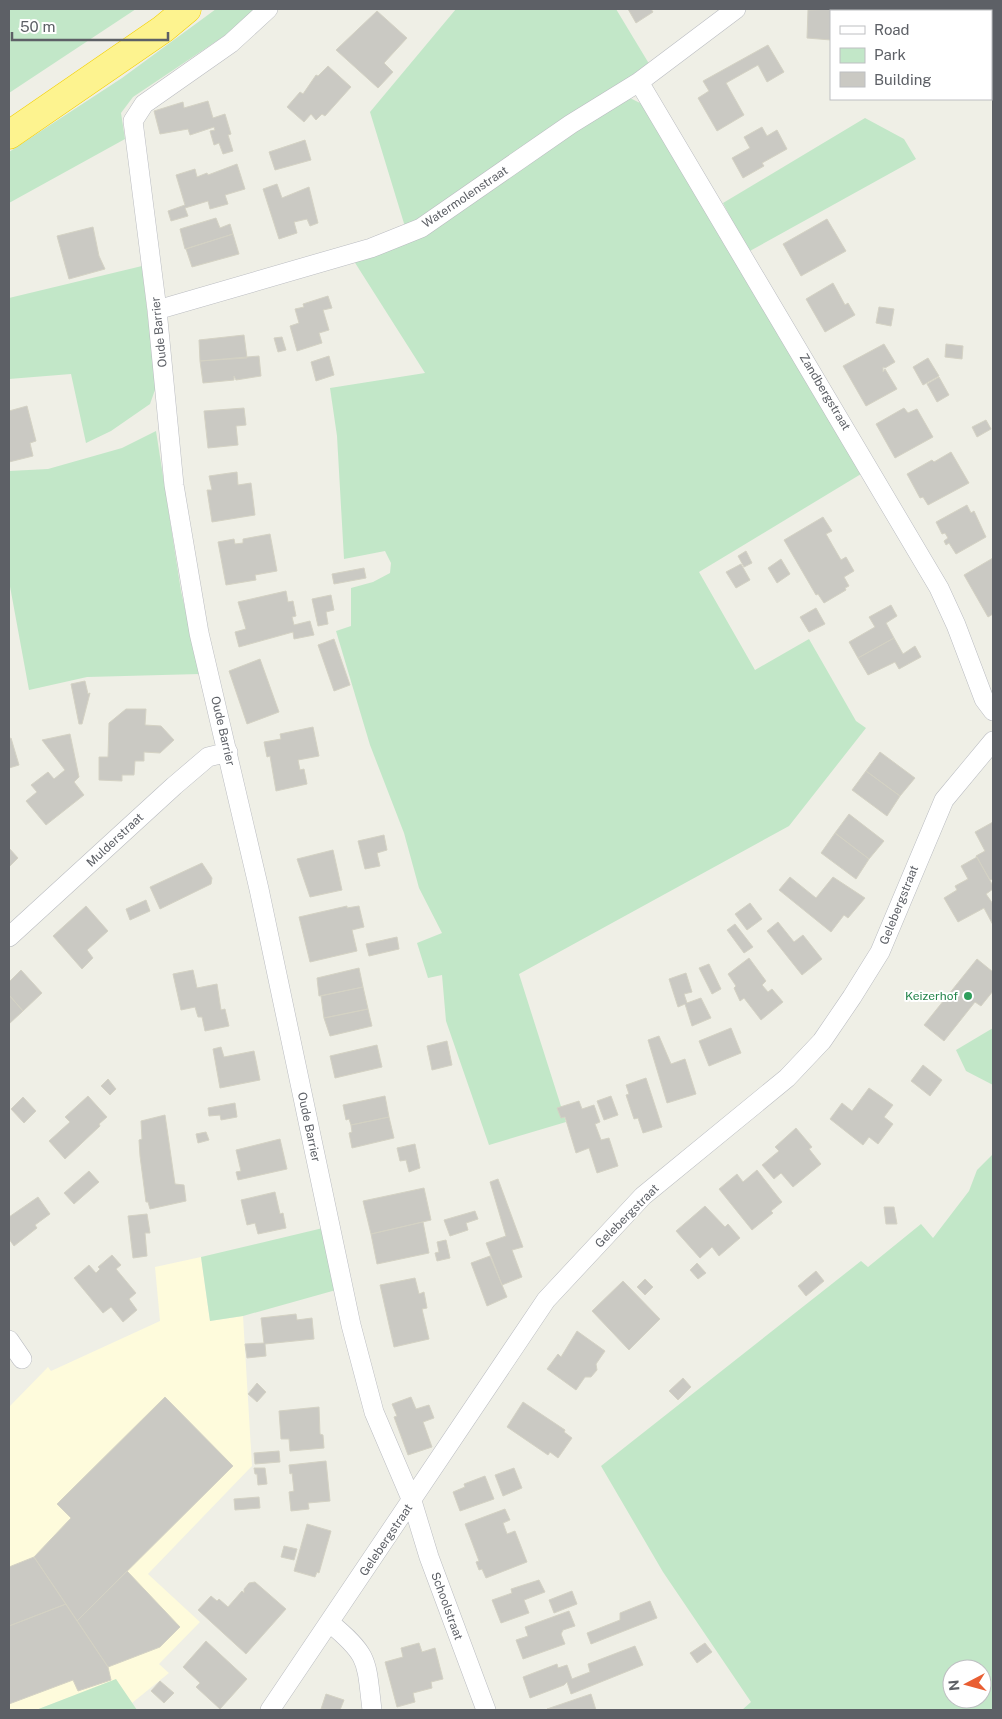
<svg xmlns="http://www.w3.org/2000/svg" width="1002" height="1719" font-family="'Public Sans',sans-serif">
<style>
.commercial{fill:#fefbdc}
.green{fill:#c2e7c8;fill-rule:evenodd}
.building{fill:#cac9c3;stroke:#d4d2c4}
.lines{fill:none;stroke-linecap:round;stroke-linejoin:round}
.minor-casing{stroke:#babcc1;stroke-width:20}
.motorway-casing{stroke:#f4d001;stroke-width:29}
.minor{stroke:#fff;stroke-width:19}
.motorway{stroke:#fdf38f;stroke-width:28}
.leisure-dot{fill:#2e9e5b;stroke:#fff;stroke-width:2}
.labels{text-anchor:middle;stroke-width:4;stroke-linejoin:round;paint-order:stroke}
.street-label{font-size:12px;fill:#5d6066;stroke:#fff}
.leisure-label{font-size:12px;fill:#27864d;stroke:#fff;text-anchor:end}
</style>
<rect width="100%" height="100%" fill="#efefe6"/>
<path class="commercial" d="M201,1257L210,1321L243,1316L252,1466L148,1574L200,1622L159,1664L169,1673L132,1703L116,1680L36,1710H9V1407L48,1367L51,1371L160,1321L155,1267Z"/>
<path class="green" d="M9,9H136L9,93Z
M216,9H259L230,32L133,97L121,113L125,139L9,203V152L122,78Z
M456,9H616L651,67L406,230L370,112Z
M630,98L644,105L866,471L699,572L755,670L809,639L856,721L866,728L789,826L519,974L566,1122L489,1145L446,1021L442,975L428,978L417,943L442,933L419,888L404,833L370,745L336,631L351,626V588L373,582L390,573L391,563L385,551L344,559L337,436L330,388L425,373L352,258L393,246L570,129Z
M865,118L904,139L916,159L748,252L723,203Z
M142,266L156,387L150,404L111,431L86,443L71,374L9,379V298Z
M156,431L181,591L200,674L87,677L29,690L9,581V471L48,469L122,448Z
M993,1028V1085L966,1071L956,1050Z
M993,1141V1710H742L751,1702L663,1572L601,1466L861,1261L868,1267L921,1224L933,1238L969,1191L977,1170L992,1155ZM952,1669H982V1699H952Z
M323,1228L336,1290L243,1316L210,1321L201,1257Z
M116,1679L137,1710H36Z"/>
<path class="building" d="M628,9H651L653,12L636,23Z
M838,9L831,11V40L807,38L808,10Z
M377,11L407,38L384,63L393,72L378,88L336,50Z
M991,31H993V61H991Z
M768,45L784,72L767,82L758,65L726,83L744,115L717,131L698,98L709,91L703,81Z
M328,66L351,87L325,116L322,114L316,120L311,114L304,122L287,107L300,92L303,94L316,75L318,76Z
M208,101L213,118L225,114L231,134L228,135L233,151L223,154L219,143L214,145L210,131L215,130L214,127L190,135L188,129L160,134L154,111L183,102L184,108Z
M762,127L767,136L777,130L787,149L762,163L764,166L743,178L732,158L750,148L744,137Z
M305,140L311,160L275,170L269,152Z
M237,164L245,189L225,195L228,204L210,209L208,201L185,208L188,216L171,221L168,211L185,205L176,175L195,169L197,177L207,173L208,175Z
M277,184L282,198L309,187L318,223L310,226L307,219L294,222L297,233L279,239L263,189Z
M216,218L220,228L230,224L233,234L185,249L180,229Z
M827,219L846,251L801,276L783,244Z
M93,227L99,256L105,269L69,279L57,236Z
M233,234L239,254L192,267L186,249Z
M833,283L845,305L848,303L855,315L825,332L806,299Z
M328,296L332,308L323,310L329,330L319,333L322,343L297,351L290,326L299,323L295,309L304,307L303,304Z
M879,307L894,309L891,326L876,323Z
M244,335L247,358L200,361L199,340Z
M282,337L286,350L278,352L274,338Z
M884,344L895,362L885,368L883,367V372L885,369L897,389L866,406L843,366Z
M946,344L963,346L962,359L945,357Z
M259,356L261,376L236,380L234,376V380L203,383L200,361Z
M329,356L334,375L316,381L311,362Z
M928,358L939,376L923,385L913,367Z
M939,377L949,395L937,402L927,384Z
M27,406L36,441L30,443L33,456L9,462V411Z
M244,408L246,425L236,426L238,445L208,448L204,411Z
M904,408L908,413L917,409L933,437L895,458L876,424Z
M986,420L991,429L977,437L972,427Z
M951,452L969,483L928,505L923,497L920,498L907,474L932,460L934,462Z
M237,472L238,485L251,483L255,515L212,522L207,490H212L209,476Z
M967,505L971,513L974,511L986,537L956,554L949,543L946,545L944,541L948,538L945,533L942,534L936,522Z
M823,517L832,531L826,534L841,560L846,557L854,571L844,577L849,586L845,588L846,590L824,603L818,594L816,595L784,540Z
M270,534L277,571L255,575L256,580L226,585L218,542L234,539L235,544L243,543V539Z
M746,551L752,563L744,567L738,556Z
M993,558V614L988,617L964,575Z
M781,559L790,574L777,583L768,568Z
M741,564L750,580L736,588L726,572Z
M364,568L366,578L334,584L332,574Z
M286,591L288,602L293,601L296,616L292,617L294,625L310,621L314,635L294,639L293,632L239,647L235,632L246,629L238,602Z
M331,595L334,610L326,612L328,624L318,626L312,599Z
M891,605L897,616L886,623L894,638L858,658L849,642L875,627L869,617Z
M816,608L825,624L809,632L800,617Z
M894,638L903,654L915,646L921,657L899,669L895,662L868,675L858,658Z
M334,639L350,685L334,691L318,645Z
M260,659L279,712L247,724L229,671Z
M85,681L88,694L90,693L82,724H79L71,684Z
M126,709H146L145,725L161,726L174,740L160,753L144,752V761H135L134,775H122V781L99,780V757H108L109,723Z
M313,727L319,756L298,760L300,770L304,769L307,784L276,791L270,756L267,757L264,742L281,739L280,734Z
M70,734L79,777L74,782L84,795L46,825L26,801L37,792L31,785L48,772L54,779L65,770L42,740Z
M11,738L19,765L9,768V739Z
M880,752L915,778L900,796L866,771Z
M866,771L900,796L887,816L852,790Z
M849,814L884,841L869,859L835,833Z
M993,822V879L990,880L976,856L985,851L975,832Z
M835,833L869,859L856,879L821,853Z
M384,835L387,850L377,853L380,866L365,869L358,841Z
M9,848L18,858L9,867Z
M333,850L342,890L310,897L297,859Z
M977,857L993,886V889L986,894L993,904V925L984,908L958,922L944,898L957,890L955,886L968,879L961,866Z
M202,863L212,878L211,884L160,909L150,887Z
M790,877L816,898L833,877L865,898L848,918L844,915L831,932L779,890Z
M146,900L150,911L130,920L126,909Z
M750,903L762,919L747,930L735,914Z
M86,906L108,931L87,950L93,958L82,969L53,936Z
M347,906V908L359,906L364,927L352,930L357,951L310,962L299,917Z
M778,922L794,942L803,935L822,959L802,975L767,931Z
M735,924L753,947L744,953L727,930Z
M397,937L399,949L369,956L366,944Z
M749,958L766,981L762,985L768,992L772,989L783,1002L761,1020L744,998L740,1001L734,988L736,986L728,974Z
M977,959L993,972V991L981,1006L975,1002L944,1041L924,1025Z
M709,964L721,989L712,994L699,968Z
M359,968L363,987L319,996L317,978Z
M21,970L42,993L23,1011L9,995V982Z
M193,970L197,988L217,984L221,1010L225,1009L229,1026L205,1031L202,1017H198L195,1007L181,1010L173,974Z
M686,973L692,992L684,994L687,1003L701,998L711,1018L692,1026L685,1004L678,1007L669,979Z
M363,987L368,1009L324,1018L321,996Z
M9,995L23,1011L9,1024Z
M368,1009L372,1026L330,1036L324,1018Z
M731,1028L741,1053L709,1066L699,1041Z
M659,1036L671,1064L685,1059L696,1094L667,1103L648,1040Z
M447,1041L452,1065L432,1070L427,1046Z
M377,1045L382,1067L335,1078L330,1056Z
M221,1047L224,1057L254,1051L260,1080L220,1088L213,1049Z
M923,1065L942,1080L930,1096L911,1081Z
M646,1078L662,1127L643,1133L638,1118L634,1119L626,1095L629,1094L626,1085Z
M108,1079L116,1089L110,1095L101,1086Z
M869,1088L893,1105L884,1117L893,1124L878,1144L869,1137L863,1145L830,1119L842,1103L852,1111Z
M88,1096L107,1117L99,1124L100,1126L65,1159L49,1141L70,1122L65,1117Z
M385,1096L389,1117L351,1125L349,1119L346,1120L343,1105Z
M611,1096L618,1115L604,1120L597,1101Z
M23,1097L36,1111L24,1123L11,1109Z
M579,1101L582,1109L594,1105L600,1122L595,1124L601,1140L609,1138L618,1166L597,1173L589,1148L576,1153L565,1117L561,1118L557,1108Z
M235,1103L237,1117L221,1120L220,1115L209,1116L208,1108Z
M165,1115L175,1184L184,1185L186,1201L150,1209L148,1202H146L140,1156L139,1140L142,1139L141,1121Z
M389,1117L394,1138L352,1148L349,1133L352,1132L351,1125Z
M796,1128L812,1147L809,1149L821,1164L793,1187L781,1173L774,1179L762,1165L779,1151L775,1147Z
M206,1132L209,1140L198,1143L196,1134Z
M280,1139L287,1169L238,1180L236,1172L241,1171L236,1150Z
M415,1144L420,1168L409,1172L406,1160L400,1161L397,1148Z
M757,1170L782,1202L771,1211L773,1213L752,1230L719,1189L737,1174L743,1182Z
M89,1171L99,1182L74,1204L64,1193Z
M498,1179L523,1247L512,1250L522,1277L502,1285L486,1243L506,1236L490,1182Z
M424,1188L431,1220L371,1234L363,1201Z
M275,1192L280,1214L283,1213L286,1228L258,1234L255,1223L247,1225L241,1200Z
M38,1197L50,1214L35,1225L37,1228L14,1246L9,1239V1217Z
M705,1206L725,1227L728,1224L740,1238L719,1256L712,1247L700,1258L676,1231Z
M884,1207H894L897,1224H886Z
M475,1211L478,1219L466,1223L468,1230L450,1236L444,1220Z
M147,1214L150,1233H145L147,1256L133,1258L128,1216Z
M423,1222L429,1253L377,1264L371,1234Z
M446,1240L450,1258L437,1261L435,1253L439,1252L437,1242Z
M112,1255L121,1265L116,1269L136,1293L129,1299L137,1310L123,1322L111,1307L103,1313L74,1278L89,1265L96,1273L100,1269L98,1267Z
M490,1256L507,1297L487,1306L471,1263Z
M697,1263L706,1273L698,1279L690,1270Z
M816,1271L824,1281L806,1296L798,1286Z
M415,1278L419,1294L424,1292L427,1308L422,1309L429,1339L394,1347L380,1285Z
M645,1279L653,1287L645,1295L637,1287Z
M623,1281L660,1319L629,1350L592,1311Z
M296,1314L297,1320L312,1318L314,1339L265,1344L266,1356L247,1358L245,1344L264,1343L261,1318Z
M577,1331L605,1351L596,1364L597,1370L591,1377H585L576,1390L547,1369L558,1354L561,1357Z
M683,1378L691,1387L678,1400L669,1391Z
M257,1383L266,1392L257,1402L248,1394Z
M165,1397L233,1466L77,1621L34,1557L71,1518L57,1504Z
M411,1397L416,1409L429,1405L434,1418L423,1422L432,1447L408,1455L394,1417L397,1416L392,1404Z
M523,1402L565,1430L564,1432L572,1438L558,1458L550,1452L548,1455L507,1427Z
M319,1407L320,1434L323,1435L324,1448L290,1451L289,1439H281L279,1411Z
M279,1451L280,1462L255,1464L254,1453Z
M326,1461L330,1501L308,1503L309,1509L291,1511L289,1492L294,1491L292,1473L290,1474L289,1465Z
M254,1468H265L267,1484L258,1485L257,1474H255Z
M514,1468L522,1488L503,1496L495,1475Z
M485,1476L494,1499L460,1511L453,1492L465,1487L464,1484Z
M259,1497L260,1508L235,1510L234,1499Z
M505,1509L510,1520L503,1523L507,1534L515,1531L527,1562L486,1578L482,1569L479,1570L476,1562L479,1561L465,1524Z
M307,1524L331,1531L319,1573L317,1572L315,1577L294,1571Z
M284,1546L297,1549L294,1560L281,1557Z
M34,1557L66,1604L9,1626V1567Z
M127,1571L180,1627L160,1647L108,1667L77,1621Z
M539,1580L545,1592L524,1600L529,1613L501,1623L492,1600L512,1593L511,1589Z
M255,1582L286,1609L246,1654L198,1610L211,1596L217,1601L219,1599L228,1607L242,1591L244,1593V1589L249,1583Z
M572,1591L577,1604L554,1613L549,1600Z
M650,1601L657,1618L591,1644L587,1633L620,1620V1613Z
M66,1604L108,1667L111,1680L78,1691L73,1680L9,1704V1626Z
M569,1611L575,1626L563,1630L561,1634L565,1644L523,1659L516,1640L528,1636L525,1627Z
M206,1641L247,1679L220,1709L196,1687L200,1683L183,1667Z
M419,1643L422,1652L435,1648L443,1679L431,1682L432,1688L413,1693L415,1702L397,1707L385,1662L403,1657L401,1648Z
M705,1643L712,1652L697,1663L690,1653Z
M635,1646L643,1665L571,1694L567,1682L564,1685L530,1698L523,1677L557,1664L558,1668L567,1665L572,1679L590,1672L588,1664Z
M160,1681L174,1693L164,1703L151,1691Z
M326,1694L344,1700L340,1710L321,1709Z
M591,1694L596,1710L547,1709Z"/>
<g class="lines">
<defs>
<path id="minor" d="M268,9L231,43L144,104L133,121L157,310L174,485L199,633L259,889L351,1325L374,1412L412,1501L429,1557L486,1710
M639,82L939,588L956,625L984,699L993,711
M157,310L371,248L421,228L571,124L639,82L736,9
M9,937L174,786L208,757L228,752
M9,1340L22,1359
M330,1623C370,1656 366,1661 372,1710
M270,1710L546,1300L643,1196L787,1078L822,1041L852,997L880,952L944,800L993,741"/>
<path id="motorway" d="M9,135L163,29L187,9"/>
</defs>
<use href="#minor" class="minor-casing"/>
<use href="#motorway" class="motorway-casing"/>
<use href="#minor" class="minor"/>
<use href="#motorway" class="motorway"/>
</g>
<circle class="leisure-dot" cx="968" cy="996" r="5"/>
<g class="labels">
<g class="street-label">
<text transform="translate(465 197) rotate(-34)" y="4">Watermolenstraat</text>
<text transform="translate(159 332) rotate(-96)" y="4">Oude Barrier</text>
<text transform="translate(825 392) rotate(59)" y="4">Zandbergstraat</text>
<text transform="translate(223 731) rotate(77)" y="4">Oude Barrier</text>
<text transform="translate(115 840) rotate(-43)" y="4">Mulderstraat</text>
<text transform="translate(899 905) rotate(-68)" y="4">Gelebergstraat</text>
<text transform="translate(309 1127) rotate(78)" y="4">Oude Barrier</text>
<text transform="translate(627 1216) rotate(-45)" y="4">Gelebergstraat</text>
<text transform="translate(386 1540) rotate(-56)" y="4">Gelebergstraat</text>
<text transform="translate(447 1606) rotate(70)" y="4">Schoolstraat</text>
</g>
<g class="leisure-label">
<text x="958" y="1000">Keizerhof</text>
</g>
</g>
<rect width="1002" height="1719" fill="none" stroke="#5d6066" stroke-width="20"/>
<rect x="830" y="10" width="162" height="90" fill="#ffffff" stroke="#bebfc2"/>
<rect x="840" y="26" width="25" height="8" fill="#ffffff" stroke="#bebfc2"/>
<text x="874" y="35" font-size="15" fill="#5d6066">Road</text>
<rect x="840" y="48" width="25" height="15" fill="#c2e7c8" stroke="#bebfc2"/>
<text x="874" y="60" font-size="15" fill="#5d6066">Park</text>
<rect x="840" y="72" width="25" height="15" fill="#cac9c3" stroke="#bebfc2"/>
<text x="874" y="85" font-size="15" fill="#5d6066">Building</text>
<g transform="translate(967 1684) rotate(264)"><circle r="24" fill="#ffffff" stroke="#bebfc2"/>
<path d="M0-4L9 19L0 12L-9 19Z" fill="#e95e32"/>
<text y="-8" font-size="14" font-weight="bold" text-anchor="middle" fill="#5d6066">N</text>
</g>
<path d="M12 32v8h156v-8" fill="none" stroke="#5d6066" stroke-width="2.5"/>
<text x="20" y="32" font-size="15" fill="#5d6066" stroke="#ffffff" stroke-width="4" paint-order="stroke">50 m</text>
</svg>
